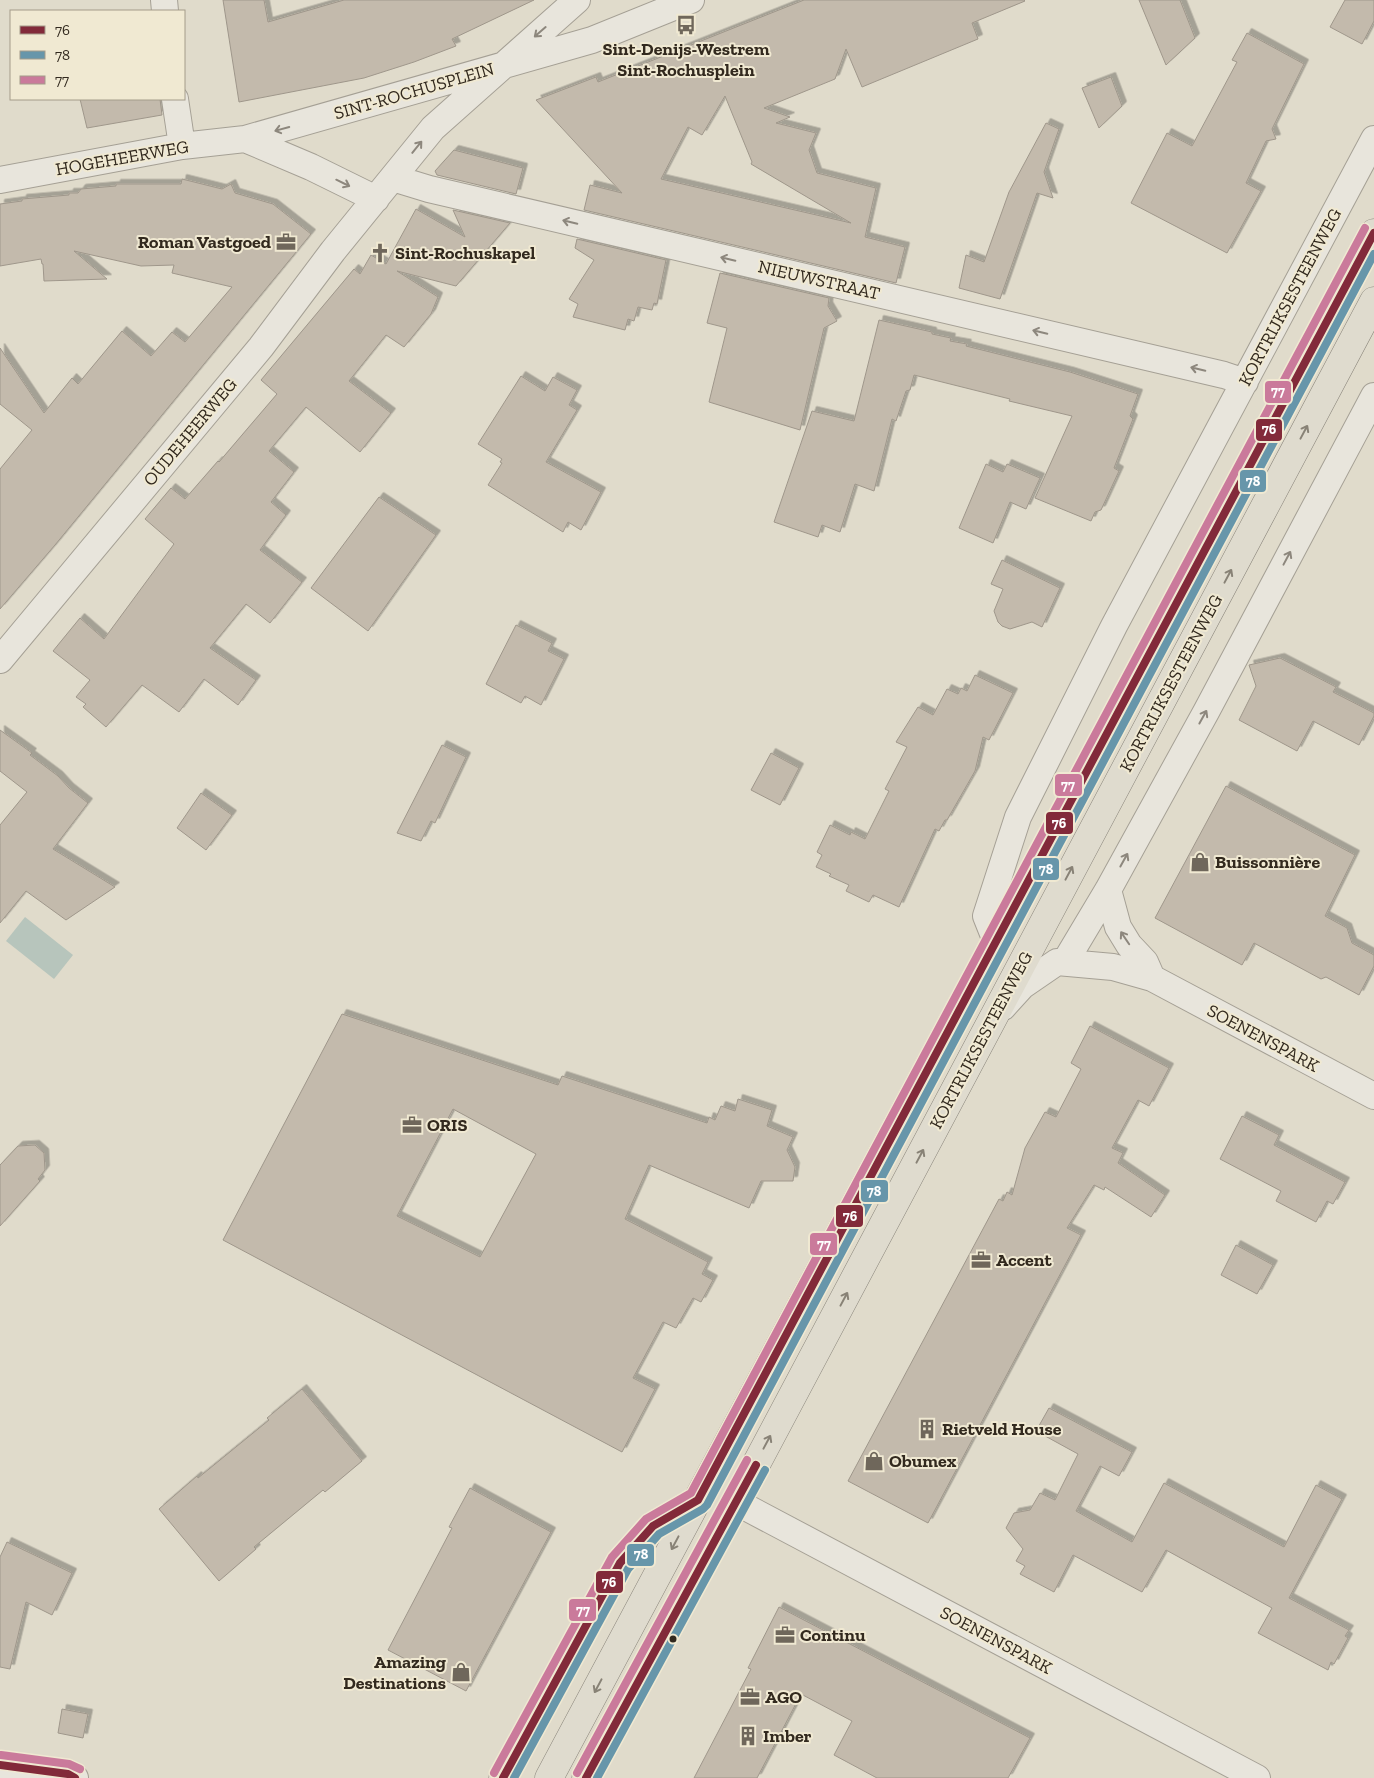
<svg xmlns="http://www.w3.org/2000/svg" width="1374" height="1778" font-family="'Zilla Slab',serif">
<style>
.water{fill:#b7c5bc}
.building{fill:#c3baac;stroke:#9f978b;fill-rule:evenodd;filter:url(#shadow)}
.lines{fill:none;stroke-linecap:round;stroke-linejoin:round}
.minor-casing{stroke:#a5a095;stroke-width:28}
.primary-casing{stroke:#8a857b;stroke-width:29}
.minor{stroke:#e8e5dc;stroke-width:26}
.primary{stroke:#dfdbce;stroke-width:28}
.bus-1-casing{stroke:#f0e9d2;stroke-width:11}
.bus-2-casing{stroke:#f0e9d2;stroke-width:11}
.bus-3-casing{stroke:#f0e9d2;stroke-width:11}
.bus-1{stroke:#822a3a;stroke-width:8}
.bus-2{stroke:#6796aa;stroke-width:8}
.bus-3{stroke:#ca7a9b;stroke-width:8}
.oneway{stroke:#8d877d}
.oneway2{stroke:#888276}
.bus-dot{fill:#32291e;stroke:#f0e9d2;stroke-width:2}
.labels{text-anchor:middle;stroke-width:4;stroke-linejoin:round;paint-order:stroke}
.poi-label{font-size:18px;font-weight:bold;fill:#32291e;stroke:#f0e9d2;text-anchor:start}
.street-label{font-size:18px;fill:#32291e;stroke:#f0e9d2}
.line-badge{stroke:#f0e9d2;stroke-width:2}
.badge-label{font-size:14px;text-anchor:middle;font-weight:bold;fill:#fff}
</style>
<defs>
<filter id="shadow"><feDropShadow dx="4.5" dy="-4.5" stdDeviation="0" flood-color="#0004"/></filter>
</defs>
<rect width="100%" height="100%" fill="#e0dbcb"/>
<path class="water" d="M25,917L73,955L54,979L6,941Z"/>
<path class="building" d="M223,0H264L268,22L344,0H534L452,39L456,46L414,62L364,78L239,102Z
M804,0H1024L1025,1L972,23L978,39L862,87L846,49L835,79L764,108L790,117L776,123L816,133L809,150L817,173L876,188L865,237L905,247L896,283L584,210L590,185L622,193L536,100L596,77L598,82ZM725,96L752,162L751,164L851,223L661,179L688,127L702,135Z
M1139,0H1180L1195,38L1166,65Z
M1345,0H1374V21L1362,44L1330,27Z
M1247,33L1304,64L1272,129L1276,139L1266,141L1246,183L1261,191L1227,253L1131,203L1167,133L1192,146L1237,62L1232,60Z
M1111,77L1122,106L1099,128L1082,88Z
M80,99H160L162,115L87,128Z
M1046,123L1059,129L1044,172L1053,198L1037,193L1000,299L959,288L966,255L984,262L1009,192Z
M454,150L523,168L516,194L437,175L435,171Z
M182,179L222,189L231,184L235,193L273,204L311,234L55,545L0,609V469L32,430L0,404V348L44,413L72,378L78,384L122,331L151,356L172,332L185,342L232,287L172,273L174,265L141,266L74,251L107,279L44,281L43,264H42L41,259L0,266V204L22,201V199L69,195V193H78L81,189L116,186V184H181Z
M416,209L465,237L453,210L510,223L456,286L397,271L438,297L431,314L404,347L386,335L349,381L391,413L360,452L306,407L269,451L294,472L271,502L286,515L260,550L302,582L270,623L246,604L210,648L256,680L238,705L204,679L179,712L142,685L106,727L83,707L86,704L76,697L90,680L53,651L80,618L104,639L174,544L145,519L171,488L185,499L218,461L219,462L277,394L261,380L354,269L360,274L371,255L386,264Z
M577,239L666,260L657,304L654,303L652,310L638,307L634,321L628,319L625,330L573,317L578,304L569,299L594,260L575,248Z
M720,273L829,298L828,306L837,321L824,328L800,430L709,402L727,328L707,323Z
M879,320L932,332V334L951,338L950,341L967,344L966,346L1070,372L1138,394L1130,416L1133,419L1114,468L1119,471L1101,510L1095,512L1091,521L1035,498L1072,416L1009,401L1010,399L914,375L910,390L906,391L896,421L892,419L874,491L855,484L840,532L822,525L818,537L774,522L812,411L854,421Z
M521,376L545,391L553,377L577,390L569,405L577,410L546,462L601,492L581,530L568,522L563,532L488,485L502,463L500,462L502,459L478,444Z
M986,464L1003,472L1007,464L1040,478L1026,509L1010,502L993,543L959,528Z
M379,497L436,535L368,631L311,588Z
M1002,560L1060,588L1042,627L1032,622L1010,629L1002,626L998,622L994,611L1003,589L991,584Z
M516,625L552,643L548,651L564,659L541,705L525,696L521,703L486,684Z
M1280,658L1336,687L1333,692L1374,713V716L1359,745L1313,721L1297,751L1239,720L1256,686L1249,665Z
M975,675L1013,693L989,740L983,737L975,771L947,820H945L939,831L935,829L899,907L873,895L869,902L846,891L849,885L829,876L831,874L816,867L822,855L817,852L830,825L850,835L851,832L865,839L889,791L885,789L907,747L896,742L918,707L933,715L947,689L958,694L961,688L967,691Z
M0,730L32,753L30,755L58,776L69,788L88,803L53,849L115,887L66,920L26,891L0,923V825L27,792L0,771Z
M442,745L466,757L435,823L431,821L421,841L397,833Z
M771,753L799,768L780,805L751,790Z
M1226,786L1355,855L1325,916L1347,928L1352,943L1374,955V966L1359,995L1326,977L1321,979L1254,943L1242,965L1155,918Z
M201,793L232,815L206,850L177,828Z
M342,1014L558,1085L562,1076L707,1123L709,1117L715,1120L721,1106L735,1111L738,1099L772,1110L767,1126L793,1137L787,1150L795,1167L793,1181H761L749,1208L649,1165L625,1219L708,1262L702,1274L713,1280L701,1302L693,1298L676,1328L663,1322L633,1378L655,1389L622,1452L223,1240ZM453,1109L536,1154L480,1257L397,1216Z
M1090,1026L1169,1068L1149,1106L1138,1100L1112,1148L1123,1153L1118,1163L1165,1195L1151,1217L1105,1187L1104,1190L1094,1185L1067,1228L1081,1235L928,1523L848,1481L999,1199L1003,1201L1007,1192L1012,1195L1025,1148L1045,1112L1056,1117L1081,1069L1071,1063Z
M1242,1116L1279,1135L1274,1145L1345,1182L1333,1204L1327,1201L1316,1222L1276,1201L1281,1191L1220,1159Z
M35,1145L44,1153L45,1170L38,1179L40,1181L0,1226V1165L18,1146Z
M1236,1245L1273,1265L1257,1294L1221,1275Z
M302,1389L362,1461L325,1492L323,1490L254,1547L256,1549L219,1581L159,1509L197,1476L198,1478L269,1420L267,1418Z
M1049,1408L1132,1452L1119,1476L1100,1466L1076,1511L1132,1542L1164,1483L1284,1547L1316,1485L1342,1499L1289,1598L1349,1630L1345,1636L1348,1638L1334,1664L1331,1662L1328,1670L1258,1633L1272,1608L1166,1550L1142,1592L1073,1555L1054,1592L1020,1574L1025,1566L1016,1561L1023,1549L1006,1528L1014,1513L1030,1510L1040,1493L1055,1500L1078,1454L1036,1431Z
M470,1488L551,1532L466,1691L388,1650L452,1528L449,1527Z
M7,1542L72,1573L52,1615L26,1602L10,1669L0,1667V1557Z
M779,1607L1030,1738L1008,1778H877L834,1755L852,1721L801,1694L757,1778H694L751,1669L748,1668Z
M62,1709L88,1714L83,1738L58,1733Z"/>
<g class="lines">
<defs>
<path id="minor" d="M164,0L165,11
M175,99L182,146
M245,139L311,167L376,199
M393,178L429,189L1224,375L1245,382
M0,180L182,146L245,139L592,40L691,0
M0,660L261,347L333,251L433,128L577,0
M1108,890L1118,927L1129,945L1145,962L1152,978
M996,941L986,916L1018,817L1114,626L1374,139
M1065,962L1108,890L1206,712L1374,396
M1003,1007L1022,986L1057,962L1113,967L1152,978L1374,1096
M736,1502L1257,1778
M0,1765L68,1774L75,1778"/>
<path id="primary" d="M503,1778L620,1563L653,1526L698,1500
M549,1778L1374,233
M586,1778L736,1502L1374,301"/>
</defs>
<use href="#minor" class="minor-casing"/>
<use href="#primary" class="primary-casing"/>
<use href="#minor" class="minor"/>
<use href="#primary" class="primary"/>
<defs>
<path id="bus-1" d="M0,1765L68,1774L75,1778
M503,1778L620,1563L653,1526L698,1500L1374,233
M586,1778L756,1465"/>
<path id="bus-2" d="M514,1778L628,1569L659,1534L703,1509L707,1505L1374,254
M597,1778L765,1470"/>
<path id="bus-3" d="M1,1755L69,1764L80,1769
M494,1773L612,1557L646,1519L691,1493L1365,228
M577,1773L747,1460"/>
</defs>
<use href="#bus-1" class="bus-1-casing"/>
<use href="#bus-2" class="bus-2-casing"/>
<use href="#bus-3" class="bus-3-casing"/>
<use href="#bus-1" class="bus-1"/>
<use href="#bus-2" class="bus-2"/>
<use href="#bus-3" class="bus-3"/>
</g>
<defs><path id="oneway-shaft" d="M-6 0H5M1.5-3L5.5 0L1.5 3" fill="none" stroke-width="1.6" stroke-linecap="round" stroke-linejoin="round" transform="scale(1.25)"/></defs>
<g class="oneway">
<use href="#oneway-shaft" transform="translate(540 32) rotate(139)"/>
<use href="#oneway-shaft" transform="translate(282 129) rotate(165)"/>
<use href="#oneway-shaft" transform="translate(417 147) rotate(-51)"/>
<use href="#oneway-shaft" transform="translate(343 183) rotate(26)"/>
<use href="#oneway-shaft" transform="translate(570 222) rotate(-167)"/>
<use href="#oneway-shaft" transform="translate(728 259) rotate(-167)"/>
<use href="#oneway-shaft" transform="translate(1040 332) rotate(-167)"/>
<use href="#oneway-shaft" transform="translate(1198 369) rotate(-167)"/>
<use href="#oneway-shaft" transform="translate(1287 558) rotate(-62)"/>
<use href="#oneway-shaft" transform="translate(1203 717) rotate(-61)"/>
<use href="#oneway-shaft" transform="translate(1124 860) rotate(-61)"/>
<use href="#oneway-shaft" transform="translate(1125 938) rotate(-124)"/>
</g>
<g class="oneway2">
<use href="#oneway-shaft" transform="translate(1304 432) rotate(-62)"/>
<use href="#oneway-shaft" transform="translate(1228 576) rotate(-62)"/>
<use href="#oneway-shaft" transform="translate(1069 873) rotate(-62)"/>
<use href="#oneway-shaft" transform="translate(920 1156) rotate(-62)"/>
<use href="#oneway-shaft" transform="translate(844 1299) rotate(-62)"/>
<use href="#oneway-shaft" transform="translate(767 1442) rotate(-62)"/>
<use href="#oneway-shaft" transform="translate(675 1543) rotate(118)"/>
<use href="#oneway-shaft" transform="translate(598 1686) rotate(118)"/>
</g>
<defs>
<symbol id="bus-bare" viewBox="-9 -9 18 18"><path d="M-5-6H5V4H4V6H2V4H-2V6H-4V4H-5ZM-3.5-4V0h7V-4ZM-3.5 1.2v1.5H-2V1.2ZM2 1.2v1.5H3.5V1.2Z" fill="#6f675b" stroke="#f0e9d2" stroke-width="2.5" paint-order="stroke"/></symbol>
<symbol id="office-bare" viewBox="-9 -9 18 18"><path d="M-6-3h4V-5.5h4V-3h4V5H-6ZM-1-4.5V-3h2v-1.5ZM-6 0V1H6V0Z" fill="#6f675b" stroke="#f0e9d2" stroke-width="2.5" paint-order="stroke"/></symbol>
<symbol id="church-bare" viewBox="-9 -9 18 18"><path d="M-1.2-6h2.4v3.5h3.3v2.4h-3.3V6h-2.4V-.1h-3.3v-2.4h3.3Z" fill="#6f675b" stroke="#f0e9d2" stroke-width="2.5" paint-order="stroke"/></symbol>
<symbol id="shop-bare" viewBox="-9 -9 18 18"><path d="M-5-2.5h2.3a2.7 3.5 0 0 1 5.4 0H5L5.5 6h-11ZM-1.5-2.5h3a1.5 2.3 0 0 0-3 0Z" fill="#6f675b" stroke="#f0e9d2" stroke-width="2.5" paint-order="stroke"/></symbol>
<symbol id="building-bare" viewBox="-9 -9 18 18"><path d="M-4-6H4V6H1V3H-1V6H-4ZM-2.5-4.3h1.7v1.8h-1.7ZM.8-4.3h1.7v1.8H.8ZM-2.5-1h1.7V.8h-1.7ZM.8-1h1.7V.8H.8Z" fill="#6f675b" stroke="#f0e9d2" stroke-width="2.5" paint-order="stroke"/></symbol>
</defs>
<g fill-rule="evenodd">
<use href="#bus-bare" x="672" y="11" width="28" height="28"/>
<use href="#office-bare" x="272" y="228" width="28" height="28"/>
<use href="#church-bare" x="366" y="239" width="28" height="28"/>
<use href="#shop-bare" x="1186" y="848" width="28" height="28"/>
<use href="#office-bare" x="398" y="1111" width="28" height="28"/>
<use href="#office-bare" x="967" y="1246" width="28" height="28"/>
<use href="#building-bare" x="913" y="1415" width="28" height="28"/>
<use href="#shop-bare" x="860" y="1447" width="28" height="28"/>
<use href="#office-bare" x="771" y="1621" width="28" height="28"/>
<use href="#shop-bare" x="447" y="1658" width="28" height="28"/>
<use href="#office-bare" x="736" y="1683" width="28" height="28"/>
<use href="#building-bare" x="734" y="1722" width="28" height="28"/>
</g>
<circle class="bus-dot" cx="673" cy="1639" r="4.5"/>
<g class="labels">
<g class="poi-label">
<text x="686" y="55" text-anchor="middle">Sint-Denijs-Westrem<tspan x="686" dy="21">Sint-Rochusplein</tspan></text>
<text x="271" y="248" text-anchor="end">Roman Vastgoed</text>
<text x="395" y="259">Sint-Rochuskapel</text>
<text x="1215" y="868">Buissonnière</text>
<text x="427" y="1131">ORIS</text>
<text x="996" y="1266">Accent</text>
<text x="942" y="1435">Rietveld House</text>
<text x="889" y="1467">Obumex</text>
<text x="800" y="1641">Continu</text>
<text x="446" y="1668" text-anchor="end">Amazing<tspan x="446" dy="21">Destinations</tspan></text>
<text x="765" y="1703">AGO</text>
<text x="763" y="1742">Imber</text>
</g>
<g class="street-label">
<text transform="translate(414 91) rotate(-16)" y="6">SINT-ROCHUSPLEIN</text>
<text transform="translate(122 158) rotate(-10)" y="6">HOGEHEERWEG</text>
<text transform="translate(819 280) rotate(13)" y="6">NIEUWSTRAAT</text>
<text transform="translate(1290 297) rotate(-62)" y="6">KORTRIJKSESTEENWEG</text>
<text transform="translate(190 432) rotate(-50)" y="6">OUDEHEERWEG</text>
<text transform="translate(1171 683) rotate(-62)" y="6">KORTRIJKSESTEENWEG</text>
<text transform="translate(1263 1038) rotate(28)" y="6">SOENENSPARK</text>
<text transform="translate(981 1040) rotate(-62)" y="6">KORTRIJKSESTEENWEG</text>
<text transform="translate(996 1640) rotate(28)" y="6">SOENENSPARK</text>
</g>
</g>
<g class="line-badge">
<rect x="1264" y="380" width="28" height="24" rx="5" fill="#ca7a9b"/>
<rect x="1255" y="418" width="28" height="24" rx="5" fill="#822a3a"/>
<rect x="1239" y="469" width="28" height="24" rx="5" fill="#6796aa"/>
<rect x="1054" y="773" width="29" height="24" rx="5" fill="#ca7a9b"/>
<rect x="1045" y="811" width="29" height="24" rx="5" fill="#822a3a"/>
<rect x="1032" y="857" width="28" height="24" rx="5" fill="#6796aa"/>
<rect x="860" y="1179" width="29" height="24" rx="5" fill="#6796aa"/>
<rect x="835" y="1204" width="29" height="24" rx="5" fill="#822a3a"/>
<rect x="809" y="1232" width="29" height="24" rx="5" fill="#ca7a9b"/>
<rect x="626" y="1543" width="29" height="24" rx="5" fill="#6796aa"/>
<rect x="595" y="1570" width="29" height="24" rx="5" fill="#822a3a"/>
<rect x="568" y="1598" width="29" height="24" rx="5" fill="#ca7a9b"/>
</g>
<g class="badge-label">
<text x="1278" y="396">77</text>
<text x="1269" y="434">76</text>
<text x="1253" y="486">78</text>
<text x="1068" y="790">77</text>
<text x="1059" y="828">76</text>
<text x="1046" y="874">78</text>
<text x="874" y="1196">78</text>
<text x="850" y="1221">76</text>
<text x="824" y="1249">77</text>
<text x="641" y="1559">78</text>
<text x="609" y="1587">76</text>
<text x="583" y="1615">77</text>
</g>
<rect x="10" y="10" width="175" height="90" fill="#f0e9d2" stroke="#a49c8a"/>
<rect x="20" y="26" width="25" height="8" fill="#822a3a" stroke="#a49c8a"/>
<text x="55" y="35" font-size="15" fill="#32291e">76</text>
<rect x="20" y="51" width="25" height="8" fill="#6796aa" stroke="#a49c8a"/>
<text x="55" y="60" font-size="15" fill="#32291e">78</text>
<rect x="20" y="76" width="25" height="8" fill="#ca7a9b" stroke="#a49c8a"/>
<text x="55" y="85" font-size="15" fill="#32291e">77</text>
</svg>
